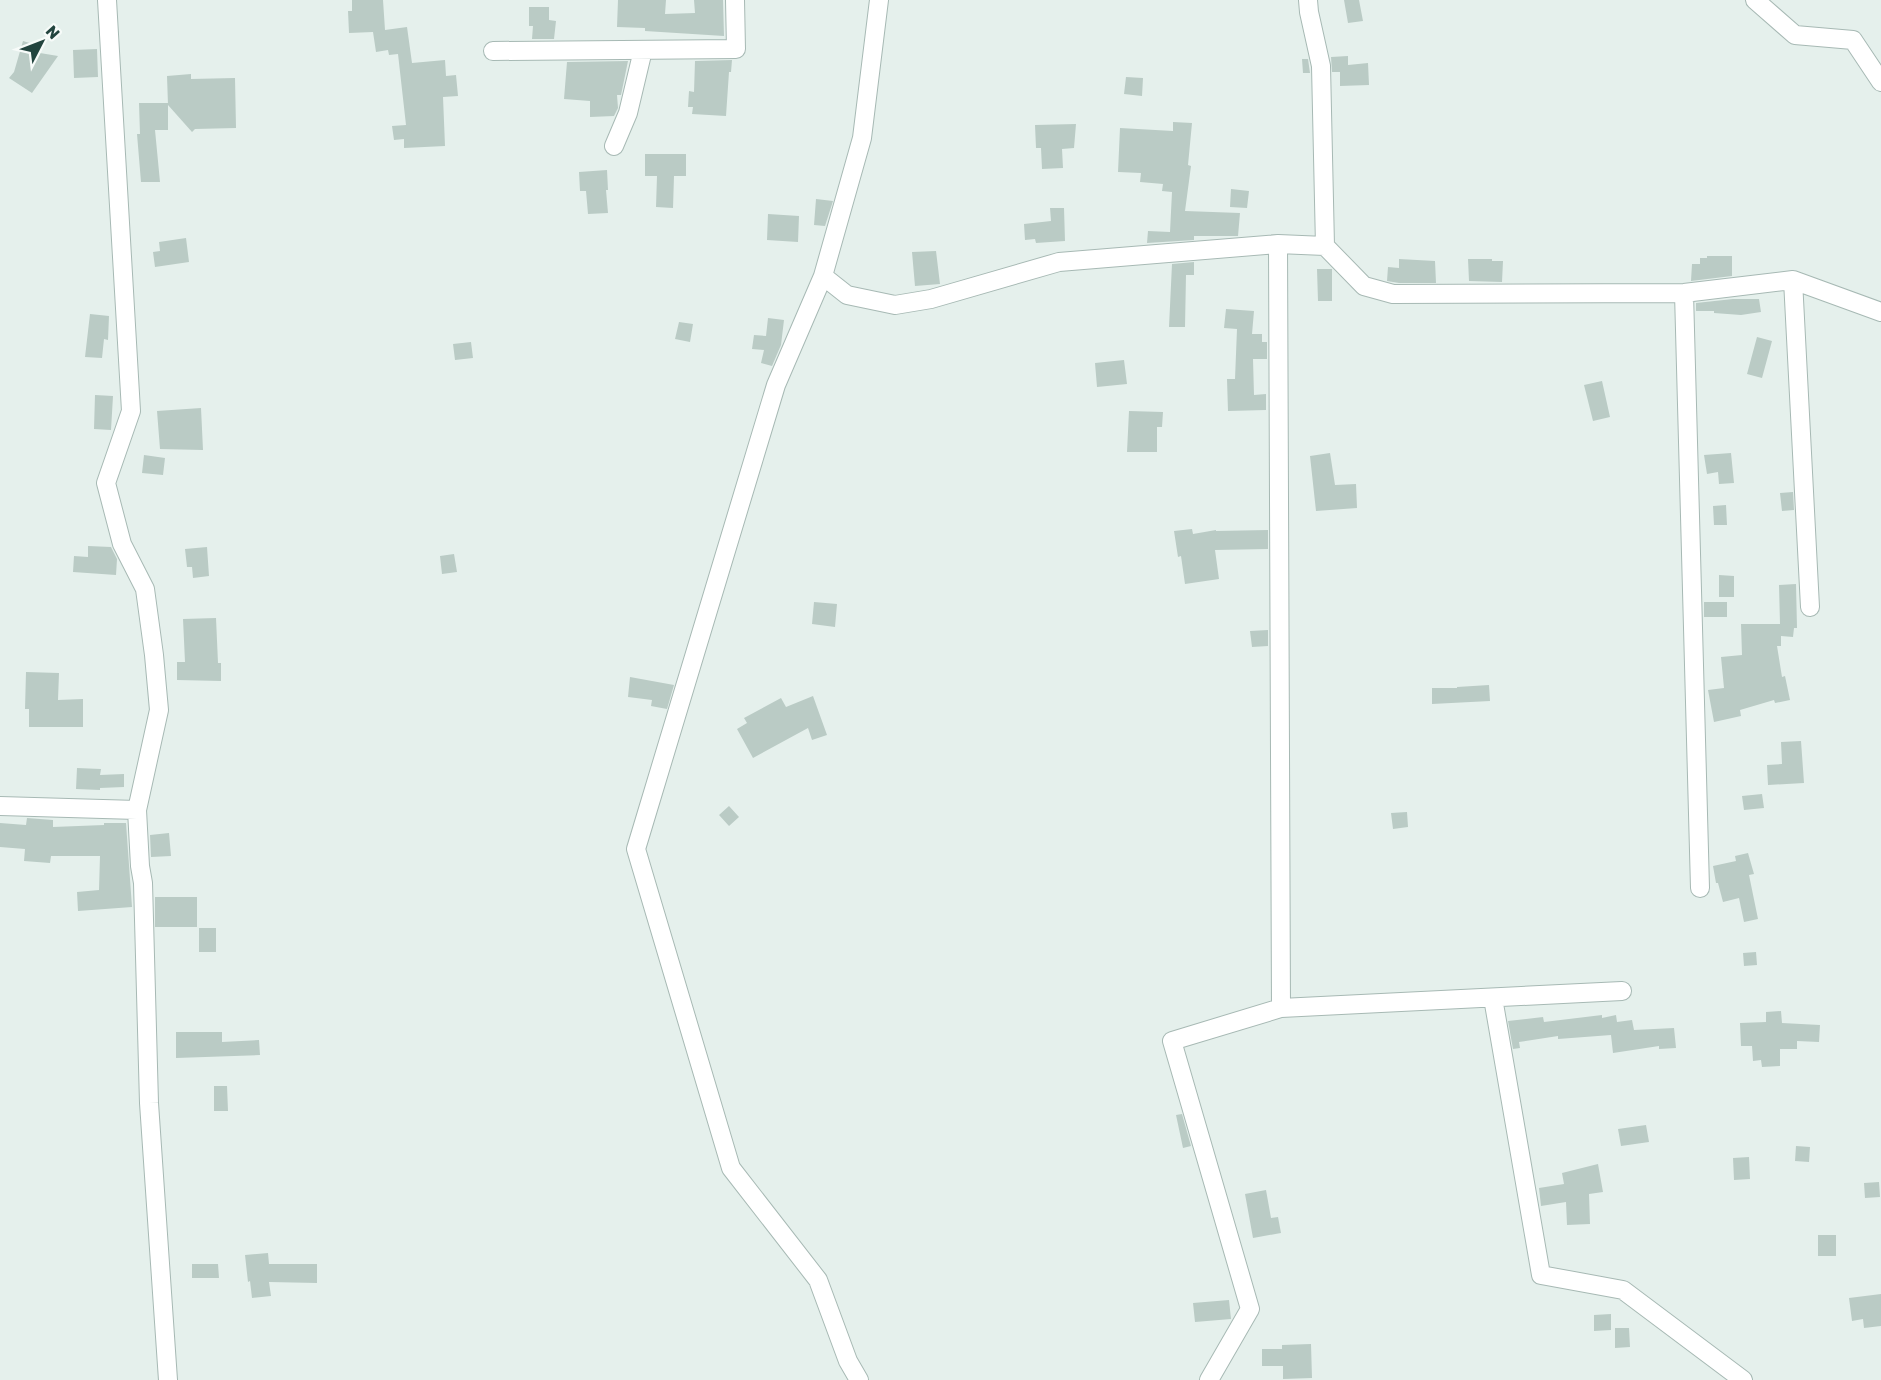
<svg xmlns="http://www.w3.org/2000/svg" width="1881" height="1380" font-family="Rubik,sans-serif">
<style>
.building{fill:#bacbc5}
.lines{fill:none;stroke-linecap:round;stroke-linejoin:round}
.minor-casing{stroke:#a7b9b4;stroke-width:20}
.minor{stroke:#fff;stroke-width:18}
</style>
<rect width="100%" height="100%" fill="#e5f0ec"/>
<path class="building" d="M352,0H383L385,30L407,27L412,63L445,60L446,76L456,75L458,96L443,97L445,146L404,148V139L394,140L392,126L406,125L398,54L389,55L388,50L376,52L373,32L349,33L348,11H352Z
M618,0H666L665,14L695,13L694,0H723L724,36L645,31V28L617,27Z
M1344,0H1359L1363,21L1348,23Z
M529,7H549V20L556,21L554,39H532L533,26H529Z
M23,41L36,45L34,52L58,56L32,93L9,78L14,72Z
M97,49L98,77L74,78L73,50Z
M1348,56V65L1368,63L1369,85L1340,86V72H1332L1331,57Z
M1302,59H1308L1310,73H1303Z
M732,60L731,72H729L726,116L692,114L693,107H688L689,91L694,92L695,61Z
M628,61L621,95H617L618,108L614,116L590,117V101L564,99L567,62Z
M191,74V79L235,78L236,128L195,129L192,132L168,105L167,76Z
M1126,77L1143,78L1142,96L1124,94Z
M139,103H168V130H155L160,182H141L137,134H140Z
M1173,122L1192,123L1188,165L1191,166L1185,211L1240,213L1238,236H1194V240L1147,243L1148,231L1170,232L1172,192L1162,191L1163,184L1140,182L1141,173L1118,172L1120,128L1173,131Z
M1076,124L1074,148L1062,149L1063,168L1042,169L1041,148H1036L1035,125Z
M645,154H686V176H674L673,208L656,207L657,176H645Z
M607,170L608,190H606L608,213L588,214L586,191H580L579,172Z
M1231,189L1249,191L1247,208L1230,207Z
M816,199L833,201L825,226L814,225Z
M1050,208H1064L1065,241L1036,243L1035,239L1025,240L1024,224L1051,221Z
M768,214L799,216L798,242L767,240Z
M186,238L189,262L155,267L153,252L160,251L159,242Z
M936,251L940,284L915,286L912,252Z
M1707,256H1732V276L1691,281L1692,264H1700V258H1707Z
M1399,259L1435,261L1436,283H1399L1387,281L1388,267L1399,268Z
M1468,259H1492V261H1503L1502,282L1469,281Z
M1194,262V275H1186L1185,327H1169L1172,264Z
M1317,269H1332V301H1318Z
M1733,299H1759L1761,312L1741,315L1714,313V311H1696V303Z
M1226,309L1254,311L1252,334H1262V342H1267V359H1253L1254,395L1266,394V410L1228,411L1227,379H1235L1237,329L1224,328Z
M90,314L109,316L108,340L104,339L102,358L85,357Z
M768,318L784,320L781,345L772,366L761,363L764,350L752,349L754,335L766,336Z
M679,322L693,324L690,342L675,339Z
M1757,337L1772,341L1762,378L1747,374Z
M471,342L473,358L455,360L453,344Z
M1124,360L1127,384L1097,387L1095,363Z
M1602,381L1610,417L1593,421L1584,385Z
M95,395L113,396L111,430L94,429Z
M201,408L203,450L160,449L157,411Z
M1129,411L1163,412L1162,427H1157V452H1127Z
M1330,453L1335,485L1356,484L1357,508L1316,511L1310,456Z
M1731,453L1734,483L1719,484L1718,472L1707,474L1704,455Z
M144,455L165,458L163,475L142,473Z
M1793,492L1794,510L1782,511L1780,493Z
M1726,505L1727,525H1714L1713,506Z
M1192,529L1193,534L1216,530V531L1268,530V549L1215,550L1219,579L1185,584L1181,556L1178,557L1174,531Z
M88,546L111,547L117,559L116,575L73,572L74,556L88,557Z
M207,547L209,576L193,578L192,567H187L185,549Z
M454,554L457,572L442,574L440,556Z
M1719,575L1734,576V597H1719Z
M1796,584L1797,628H1794L1793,637L1781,636V646H1777L1782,677L1785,676L1790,700L1775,703L1774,700L1740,710L1741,716L1714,722L1708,690L1724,688L1721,657L1742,655L1741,624H1780L1779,585Z
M814,602L837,604L835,627L812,624Z
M1704,602H1727V617H1704Z
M216,618L218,663H221V681L177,680V662H185L183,619Z
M1268,630V646L1252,647L1250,631Z
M26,672L59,673L58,700L83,699V727H29V709H25Z
M630,677L674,685L667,709L651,706L652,700L628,697Z
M1489,685L1490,701L1432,704V688H1457V687Z
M813,696L827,735L812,740L808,728L753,758L737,729L747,723L744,718L781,698L786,707Z
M1801,741L1804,783L1768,785L1767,765L1782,764L1781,742Z
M77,768L101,769L100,775L124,774V787L100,788V790L76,789Z
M1762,794L1764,808L1744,810L1742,796Z
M729,806L739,817L729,826L719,815Z
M1407,812L1408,827L1393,829L1391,813Z
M27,818L53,820V827L104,825V823H126L132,907L78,911L77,892L99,890L100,856H51L50,863L24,861L25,849L0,847V823L26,825Z
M169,833L171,856L151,857L150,835Z
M1748,853L1754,874L1749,875L1758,919L1744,922L1739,898L1723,902L1718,883H1716L1713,866L1736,861L1735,856Z
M155,897H197V927H155Z
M199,928H216V952H199Z
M1756,952L1757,965L1744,966L1743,953Z
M1781,1011L1782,1023L1820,1025L1819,1042L1797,1041V1049H1780V1066L1762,1067L1761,1060L1753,1061L1752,1046H1741L1740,1023L1766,1022V1012Z
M1602,1015V1018L1616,1015L1617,1022L1632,1020L1634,1030L1674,1028L1676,1048L1659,1049V1046L1613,1053L1611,1035L1558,1039V1036L1519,1042L1520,1048L1513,1049L1508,1021L1543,1017L1544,1022Z
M176,1032H222V1042L259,1040L260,1055L176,1058Z
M214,1086H227L228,1111H214Z
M1182,1114L1191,1146L1183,1148L1176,1115Z
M1646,1125L1649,1142L1621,1146L1618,1129Z
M1796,1146L1810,1147L1809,1162L1795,1161Z
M1749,1157L1750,1179L1734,1180L1733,1158Z
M1598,1164L1603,1192L1589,1194L1590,1224L1567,1225L1566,1202L1541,1206L1539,1188L1564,1184L1562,1173Z
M1879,1182L1880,1197L1865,1198L1864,1183Z
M1266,1190L1271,1218L1278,1217L1281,1233L1253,1238L1245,1194Z
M1818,1235H1836V1256H1818Z
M268,1253L269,1264H317V1283L269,1282L271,1296L252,1298L250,1281L248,1282L245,1255Z
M192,1264H218L219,1278H192Z
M1881,1294V1326L1864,1328L1863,1319L1852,1321L1849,1298Z
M1229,1300L1231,1319L1195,1322L1193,1303Z
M1611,1314V1330L1594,1331V1315Z
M1615,1328H1629L1630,1347L1615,1348Z
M1311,1344L1312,1378L1283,1379V1366H1262V1349H1282V1345Z"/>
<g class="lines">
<defs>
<path id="minor" d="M1308,0L1309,12L1321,66L1325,246
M1755,0L1795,35L1853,40L1881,82
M493,51L736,49L735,0
M614,146L628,113L643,50
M1278,244L1281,1008
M823,276L847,295L895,305L931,299L1059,262L1278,244L1325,246L1364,286L1393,294L1684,293L1793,280L1881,312
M1793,280L1810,607
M1684,293L1700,888
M0,806L137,810L159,710L154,655L145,589L122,544L106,483L131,411L107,0
M137,810L140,866L143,883L149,1103L168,1380
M1493,998L1541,1275L1623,1290L1743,1380
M859,1380L848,1361L818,1280L731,1168L636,849L776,385L823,276L862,138L879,0
M1209,1380L1250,1309L1172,1041L1281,1008L1622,991"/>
</defs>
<use href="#minor" class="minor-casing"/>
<use href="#minor" class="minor"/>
</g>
<g transform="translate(42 42) rotate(48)" stroke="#f7fbf9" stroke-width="4.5" paint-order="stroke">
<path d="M0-4.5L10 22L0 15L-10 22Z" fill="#22443e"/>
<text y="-9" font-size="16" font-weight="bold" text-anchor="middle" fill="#22443e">N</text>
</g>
</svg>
